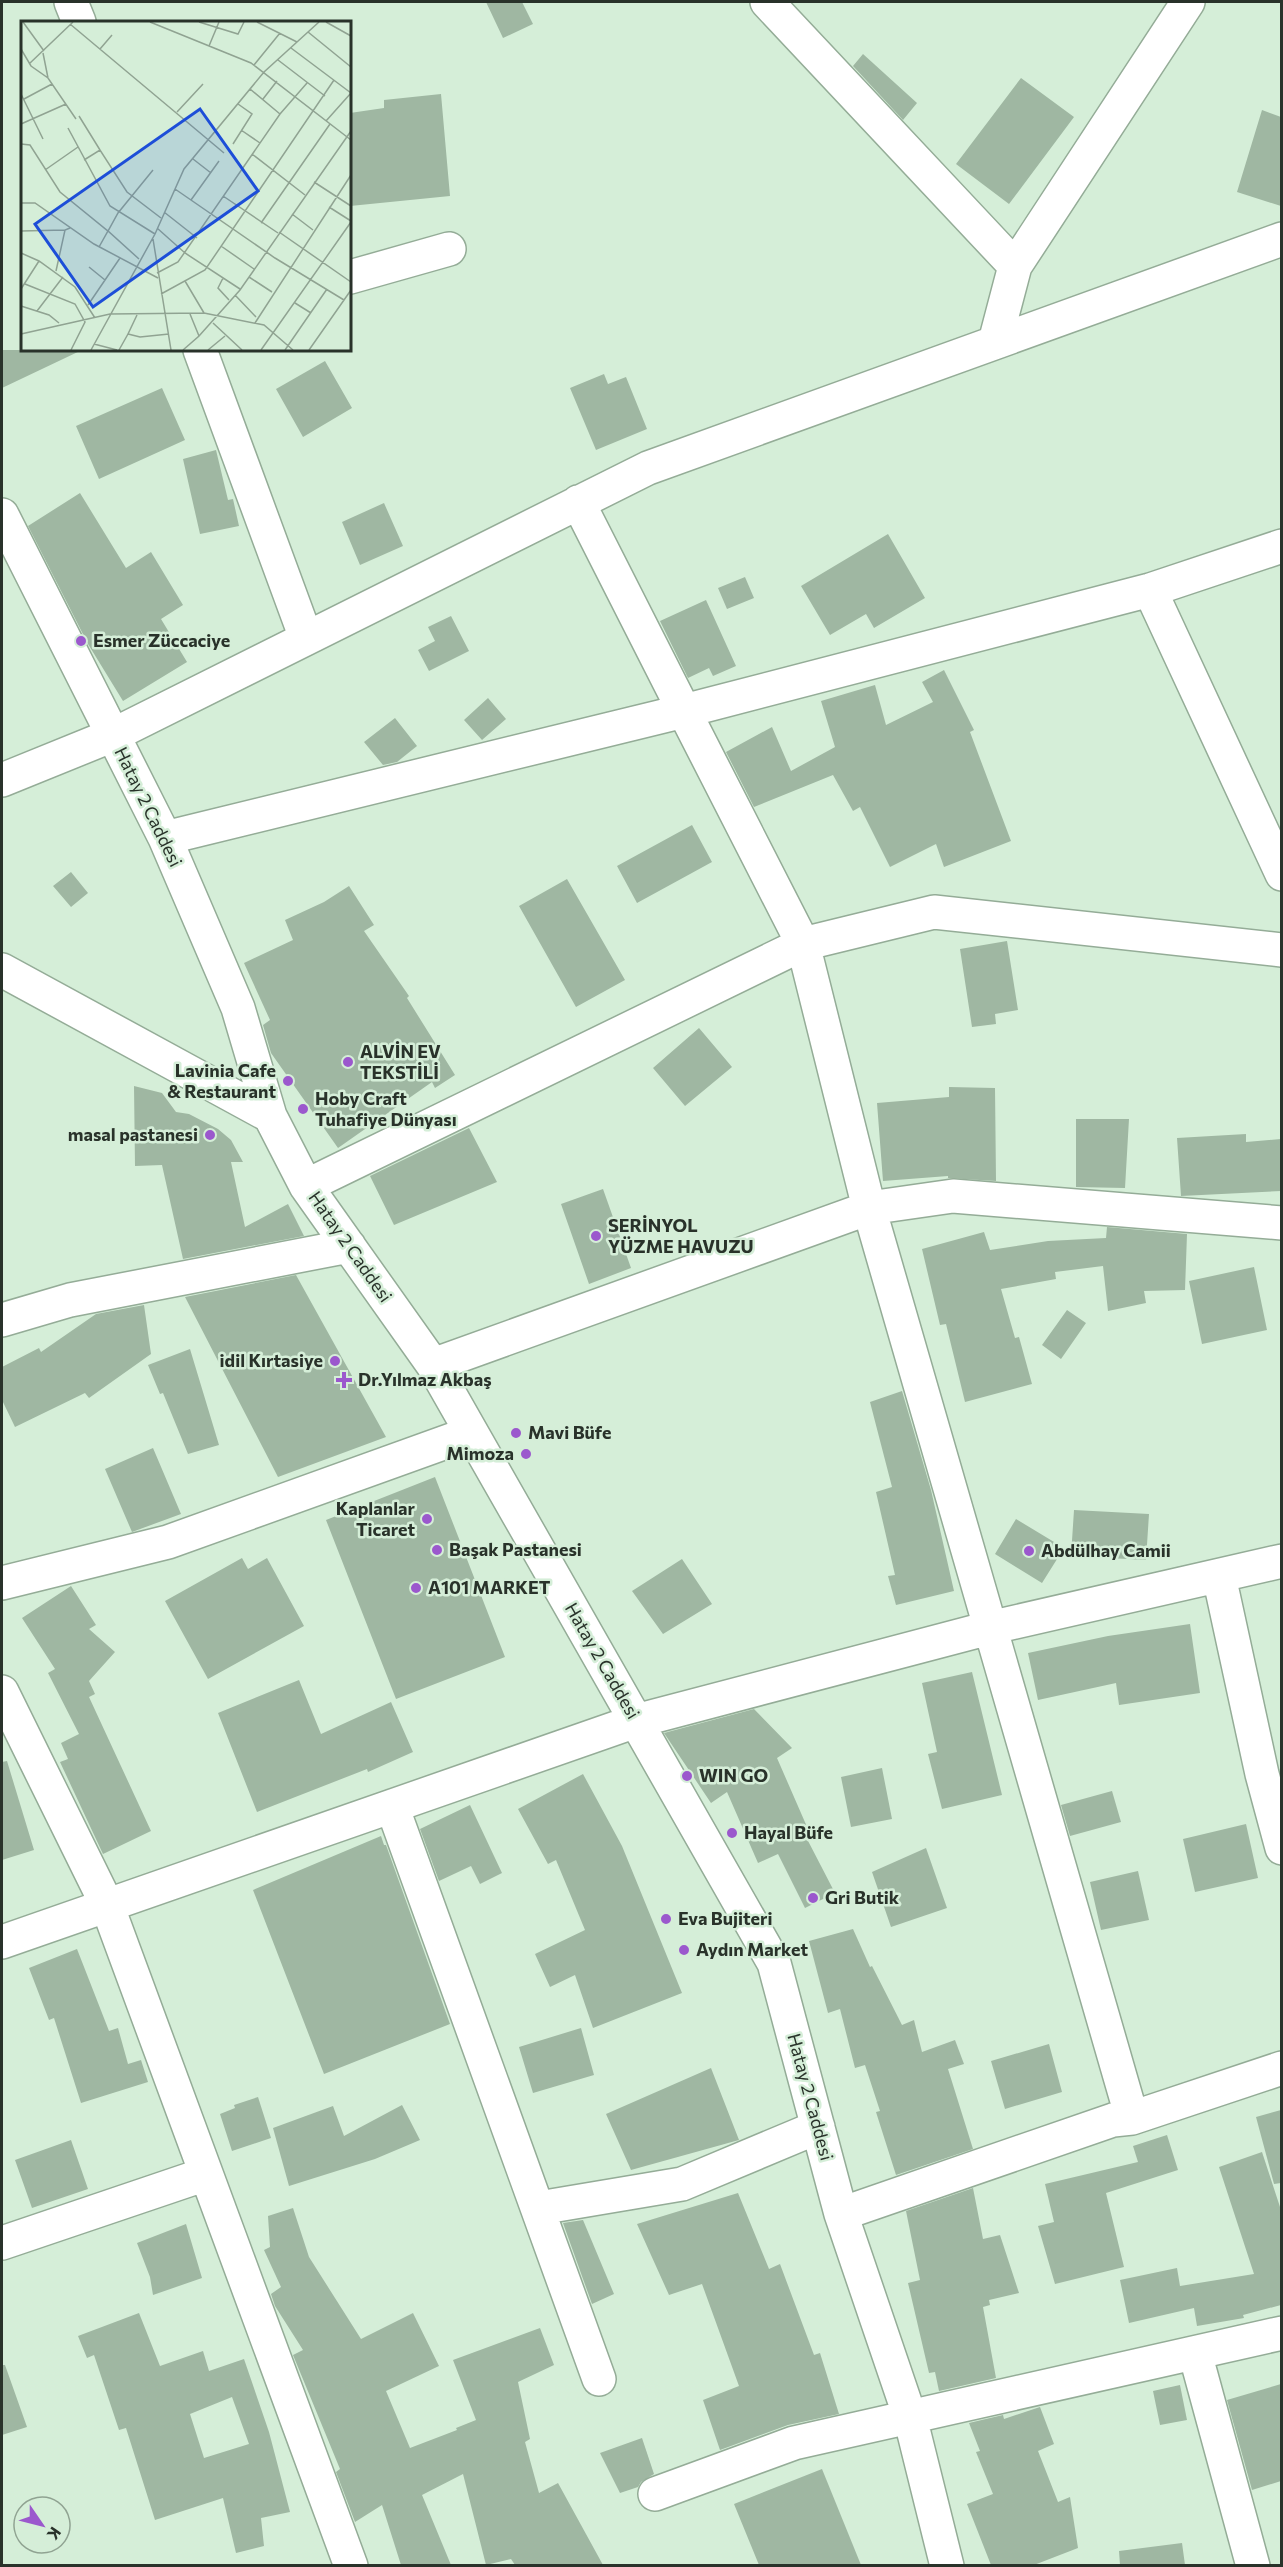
<svg xmlns="http://www.w3.org/2000/svg" width="1283" height="2567" font-family="Commissioner,sans-serif">
<style>
.building{fill:#9fb7a2;fill-rule:evenodd}
.lines{fill:none;stroke-linecap:round;stroke-linejoin:round}
.minor-casing{stroke:#94ac97;stroke-width:36}
.minor{stroke:#fff;stroke-width:33}
.poi-dot{fill:#9b58cd;stroke:#d5eed8;stroke-width:2}
.labels{text-anchor:middle;stroke-width:5;stroke-linejoin:round;paint-order:stroke}
.poi-label{font-size:18px;font-weight:bold;fill:#29322a;stroke:#d5eed8;text-anchor:start}
.street-label{font-size:18px;fill:#29322a;stroke:#d5eed8}
.inset-road{fill:none;stroke:#90a392;stroke-width:1.5}
.view{fill:#1d4ed8;fill-opacity:0.15;stroke:#1d4ed8;stroke-width:3}
.inset-edge{fill:none;stroke:#29322a;stroke-width:3}
</style>
<rect width="100%" height="100%" fill="#d5eed8"/>
<path class="building" d="M486,2H522L533,24L503,38Z
M863,54L917,103L903,120L853,66Z
M1021,78L1074,117L1009,204L956,164Z
M441,94L450,196L350,206V113L384,108V100Z
M1262,110L1281,117V206L1237,192Z
M2,350H82L2,388Z
M325,361L352,408L303,437L276,389Z
M604,374L608,384L626,377L647,429L596,450L570,388Z
M162,388L185,440L99,479L76,426Z
M216,450L228,500L233,499L239,526L200,534L183,459Z
M80,493L126,568L151,552L183,605L161,619L187,662L123,701L88,644L28,526Z
M384,503L403,546L360,565L342,522Z
M888,534L925,598L874,628L866,614L830,635L801,586Z
M745,577L754,598L727,609L718,588Z
M706,600L736,666L713,676L709,668L688,678L660,621Z
M451,616L469,651L429,671L418,650L435,641L428,627Z
M944,670L974,730L970,732L1011,841L944,867L936,844L890,867L860,807L853,811L833,775L754,807L726,752L772,727L791,771L835,747L821,701L875,685L886,725L933,702L922,682Z
M488,698L506,719L482,740L464,720Z
M395,718L417,746L397,762L383,765L364,742Z
M692,825L712,862L637,903L617,866Z
M71,872L88,893L71,907L53,886Z
M567,879L625,980L576,1007L519,906Z
M349,886L374,925L364,931L409,996L407,998L455,1075L435,1088L432,1082L338,1148L271,1053L263,1025L270,1020L244,963L293,940L285,920L324,902Z
M1007,941L1018,1010L995,1014L996,1024L972,1027L960,949Z
M699,1028L732,1067L685,1106L653,1068Z
M134,1086L162,1093L176,1112L189,1114L218,1129L231,1140L243,1162H231L245,1227L288,1204L304,1236L183,1259L162,1165L135,1166Z
M949,1087L995,1088L996,1181L948,1178V1176L883,1181L877,1103L949,1097Z
M1076,1119H1129L1125,1188L1076,1187Z
M469,1128L497,1182L394,1225L370,1176Z
M1246,1134V1142L1281,1139V1191L1181,1196L1177,1138Z
M603,1189L631,1268L589,1284L561,1204Z
M1107,1227L1187,1234L1185,1290L1144,1291L1146,1303L1108,1311L1103,1266L1055,1272L1056,1279L1001,1289L1015,1338L1019,1337L1032,1384L965,1402L946,1324L940,1325L922,1249L984,1232L990,1250L1048,1241L1106,1238Z
M1254,1267L1267,1330L1202,1344L1189,1281Z
M296,1275L386,1437L278,1477L185,1297Z
M144,1305L151,1354L89,1398L85,1393L15,1427L2,1400V1367L39,1348L41,1352L96,1314Z
M1067,1310L1086,1323L1061,1359L1042,1345Z
M190,1349L219,1445L188,1454L163,1393L160,1394L148,1365Z
M902,1391L931,1490L954,1591L896,1605L888,1576L895,1575L876,1492L892,1487L870,1402Z
M153,1448L181,1514L132,1532L105,1469Z
M435,1477L505,1657L396,1699L326,1520Z
M1074,1510L1149,1514L1146,1560L1071,1556Z
M1016,1519L1064,1548L1042,1583L995,1554Z
M242,1558L248,1569L267,1558L304,1626L208,1679L165,1601Z
M682,1559L712,1604L663,1634L632,1591Z
M71,1586L96,1625L89,1629L115,1652L89,1681L95,1694L89,1697L151,1831L103,1854L60,1762L68,1759L61,1743L79,1734L48,1673L55,1669L22,1618Z
M1190,1624L1200,1693L1119,1705L1116,1683L1038,1700L1028,1653L1108,1636Z
M972,1672L1002,1795L942,1809L928,1754L937,1752L922,1683Z
M299,1680L321,1734L391,1702L413,1752L368,1772L367,1769L257,1812L218,1713Z
M754,1709L792,1748L777,1758L811,1836L806,1837L835,1893L805,1908L778,1854L758,1863L727,1792L711,1803L664,1733Z
M7,1761L34,1850L2,1860V1762Z
M882,1768L892,1819L851,1827L841,1777Z
M583,1774L622,1846L682,1993L593,2028L575,1975L550,1987L535,1954L585,1930L556,1860L548,1864L518,1809Z
M1112,1791L1121,1822L1070,1836L1061,1805Z
M470,1805L502,1873L480,1884L471,1866L439,1881L420,1829Z
M1246,1824L1258,1878L1195,1892L1183,1839Z
M381,1836L384,1845H386L450,2024L324,2074L253,1890Z
M926,1848L947,1908L891,1927L872,1872Z
M1138,1871L1149,1920L1101,1930L1090,1882Z
M853,1929L870,1967L872,1966L902,2025L914,2020L922,2052L955,2040L964,2064L948,2069L973,2149L896,2175L876,2112L880,2111L865,2065L855,2068L840,2009L828,2013L809,1941Z
M77,1949L109,2031L118,2028L128,2064L141,2060L148,2082L81,2103L54,2018L49,2020L29,1968Z
M581,2028L594,2075L533,2093L519,2047Z
M1049,2044L1062,2092L1005,2109L991,2061Z
M711,2068L739,2140L631,2170L606,2114Z
M258,2097L271,2138L232,2151L220,2114L235,2108L234,2105Z
M402,2105L420,2140L375,2159L289,2186L273,2128L333,2106L344,2136Z
M1281,2110V2183L1274,2184L1256,2117Z
M1167,2135L1178,2170L1106,2193L1124,2267L1055,2284L1038,2226L1054,2222L1045,2184L1138,2162L1133,2146Z
M71,2140L88,2189L32,2208L15,2160Z
M1262,2152L1281,2210V2305L1243,2315L1244,2318L1197,2326L1194,2308L1129,2323L1120,2280L1177,2268L1180,2286L1254,2274L1219,2167Z
M973,2188L983,2239L1000,2235L1019,2293L989,2300L990,2305L983,2307L996,2378L939,2391L935,2372L929,2373L908,2283L920,2280L906,2211Z
M738,2193L769,2269L780,2264L814,2355L820,2353L839,2414L788,2425L720,2450L703,2400L739,2386L702,2284L669,2295L637,2224Z
M293,2208L309,2257L361,2339L413,2313L439,2366L386,2391L410,2448L457,2430L456,2428L476,2420L453,2360L540,2328L554,2365L518,2382L530,2439L525,2442L539,2493L558,2483L603,2565H515L511,2559L486,2565L463,2474L422,2495L451,2565H401L382,2505L355,2522L336,2472L340,2469L293,2355L303,2350L275,2306L271,2294L281,2287L264,2250L270,2247L268,2216Z
M583,2220L614,2294L592,2304L563,2223Z
M186,2224L202,2278L153,2295L150,2277L137,2243Z
M139,2313L160,2366L203,2351L209,2371L244,2359L269,2432L290,2512L261,2518L264,2546L236,2553L223,2498L155,2520L126,2428L119,2430L94,2355L87,2358L78,2336ZM232,2397L249,2444L204,2458L190,2414Z
M2,2365H5L27,2427L2,2435Z
M1281,2384V2481L1252,2490L1227,2400Z
M1180,2385L1187,2420L1160,2425L1153,2391Z
M1040,2407L1054,2444L1038,2451L1058,2502L1070,2497L1078,2548L1034,2565H991L967,2504L993,2494L976,2452L980,2451L969,2423L1003,2415L1004,2419Z
M642,2438L654,2474L641,2482L638,2487L620,2493L600,2453Z
M822,2469L861,2565H759L734,2504Z
M1182,2543L1185,2565H1120L1119,2551Z"/>
<g class="lines">
<defs>
<path id="minor" d="M71,2L79,22
M767,2L1015,266L995,342
M1015,266L1188,2
M350,277L449,249
M200,350L306,638
M2,515L165,838L238,1008L270,1116L306,1186L433,1365L774,1963L841,2214L910,2417L947,2566
M1150,590L1282,874
M2,780L113,735L648,468L1282,239
M165,838L684,711L578,502
M2,970L270,1116
M306,1186L803,944L934,912L1282,950
M2,1320L70,1300L349,1246
M433,1365L869,1208L953,1196L1282,1223
M1219,1576L1262,1774L1282,1848
M2,1583L168,1542L471,1433
M2,1692L107,1905L351,2566
M392,1806L599,2379
M2,1942L636,1721L989,1628L1282,1561
M1132,2118L869,1208L803,944L684,711L1150,590L1282,546
M539,2208L682,2184L818,2127
M841,2214L1113,2120L1132,2118L1282,2068
M2,2243L206,2174
M1195,2353L1253,2566
M655,2494L794,2443L1282,2333"/>
</defs>
<use href="#minor" class="minor-casing"/>
<use href="#minor" class="minor"/>
</g>
<g class="poi-dot">
<circle cx="81" cy="641" r="6"/>
<circle cx="348" cy="1062" r="6"/>
<circle cx="288" cy="1081" r="6"/>
<circle cx="303" cy="1109" r="6"/>
<circle cx="210" cy="1135" r="6"/>
<circle cx="596" cy="1236" r="6"/>
<circle cx="335" cy="1361" r="6"/>
<path d="M341 1371h6v6h6v6h-6v6h-6v-6h-6v-6h6z"/>
<circle cx="516" cy="1433" r="6"/>
<circle cx="526" cy="1454" r="6"/>
<circle cx="427" cy="1519" r="6"/>
<circle cx="437" cy="1550" r="6"/>
<circle cx="1029" cy="1551" r="6"/>
<circle cx="416" cy="1588" r="6"/>
<circle cx="687" cy="1776" r="6"/>
<circle cx="732" cy="1833" r="6"/>
<circle cx="813" cy="1898" r="6"/>
<circle cx="666" cy="1919" r="6"/>
<circle cx="684" cy="1950" r="6"/>
</g>
<g class="labels">
<g class="poi-label">
<text x="93" y="647">Esmer Züccaciye</text>
<text x="360" y="1058">ALVİN EV<tspan x="360" dy="21">TEKSTİLİ</tspan></text>
<text x="276" y="1077" text-anchor="end">Lavinia Cafe<tspan x="276" dy="21">&amp; Restaurant</tspan></text>
<text x="315" y="1105">Hoby Craft<tspan x="315" dy="21">Tuhafiye Dünyası</tspan></text>
<text x="198" y="1141" text-anchor="end">masal pastanesi</text>
<text x="608" y="1232">SERİNYOL<tspan x="608" dy="21">YÜZME HAVUZU</tspan></text>
<text x="323" y="1367" text-anchor="end">idil Kırtasiye</text>
<text x="358" y="1386">Dr.Yılmaz Akbaş</text>
<text x="528" y="1439">Mavi Büfe</text>
<text x="514" y="1460" text-anchor="end">Mimoza</text>
<text x="415" y="1515" text-anchor="end">Kaplanlar<tspan x="415" dy="21">Ticaret</tspan></text>
<text x="449" y="1556">Başak Pastanesi</text>
<text x="1041" y="1557">Abdülhay Camii</text>
<text x="428" y="1594">A101 MARKET</text>
<text x="699" y="1782">WIN GO</text>
<text x="744" y="1839">Hayal Büfe</text>
<text x="825" y="1904">Gri Butik</text>
<text x="678" y="1925">Eva Bujiteri</text>
<text x="696" y="1956">Aydın Market</text>
</g>
<g class="street-label">
<text transform="translate(148 807) rotate(64)" y="6">Hatay 2 Caddesi</text>
<text transform="translate(350 1247) rotate(55)" y="6">Hatay 2 Caddesi</text>
<text transform="translate(602 1661) rotate(60)" y="6">Hatay 2 Caddesi</text>
<text transform="translate(810 2097) rotate(75)" y="6">Hatay 2 Caddesi</text>
</g>
</g>
<g transform="translate(21 21)">
<rect width="330" height="330" fill="#d5eed8"/>
<path class="inset-road" d="M2,1L23,30M129,1L230,42L330,119M178,1L217,13L223,1M236,1L276,21M305,1L330,15M49,3L203,132M287,11L330,46M188,25L198,1M270,27L330,72M0,28L10,45L27,57L55,98M79,28L91,14M22,32L27,57M257,39L304,75M8,43L52,1M233,44L259,12M229,68L259,93M0,73L22,118M3,78L31,63M242,78L256,60M156,91L182,63M58,95L79,129M305,100L330,72M0,103L45,83M47,107L89,185L134,213M220,109L239,122M0,123L9,124L39,171L87,210L97,192L132,149M212,123L231,93L217,83M231,133L284,174M172,138L190,152M63,139L79,129L106,171L140,197M24,149L57,126M293,161L330,185M154,168L254,237L323,279M202,175L257,212M170,179L198,140M0,182H14L73,223L137,257M308,186L330,200M143,191L176,217M271,193L292,209M240,202L309,103M136,207L164,232L219,268M0,210L44,209M258,211L330,261M132,218L150,329M200,225L233,248M78,226L87,210L118,238M0,232L18,240L54,266L74,297M68,246L84,259M35,250L44,209L49,207M136,252L157,241L259,93L286,62M228,256L251,271M202,257L197,267L208,279M164,260L183,292M4,263L54,283L64,301L50,329M0,268L18,240M140,273L184,249L313,59M214,274L235,296M274,282L290,292M67,284L99,237M0,285L28,294L38,302M16,290L42,256M116,294L107,313L119,316L148,313M192,302L221,329M234,302L330,154M0,313L89,293L183,292L243,304L272,329M178,315L219,269L330,110M73,323L96,329M70,329L134,213L163,148L243,51L298,1M98,329L107,313M162,329L178,315L169,293M187,329L204,315M240,329L330,201M264,329L306,268M288,329L330,269"/>
<path class="view" d="M179,88L237,170L72,286L14,203Z"/>
<rect width="330" height="330" class="inset-edge"/>
</g>
<rect width="1283" height="2567" fill="none" stroke="#29322a" stroke-width="6"/>
<g transform="translate(42 2525) rotate(125)"><circle r="28" fill="#d5eed8" stroke="#90a392" stroke-width="1.5"/>
<path d="M0-4.5L10 22L0 15L-10 22Z" fill="#9b58cd"/>
<text y="-9" font-size="16" font-weight="bold" text-anchor="middle" fill="#29322a">K</text>
</g>
</svg>
